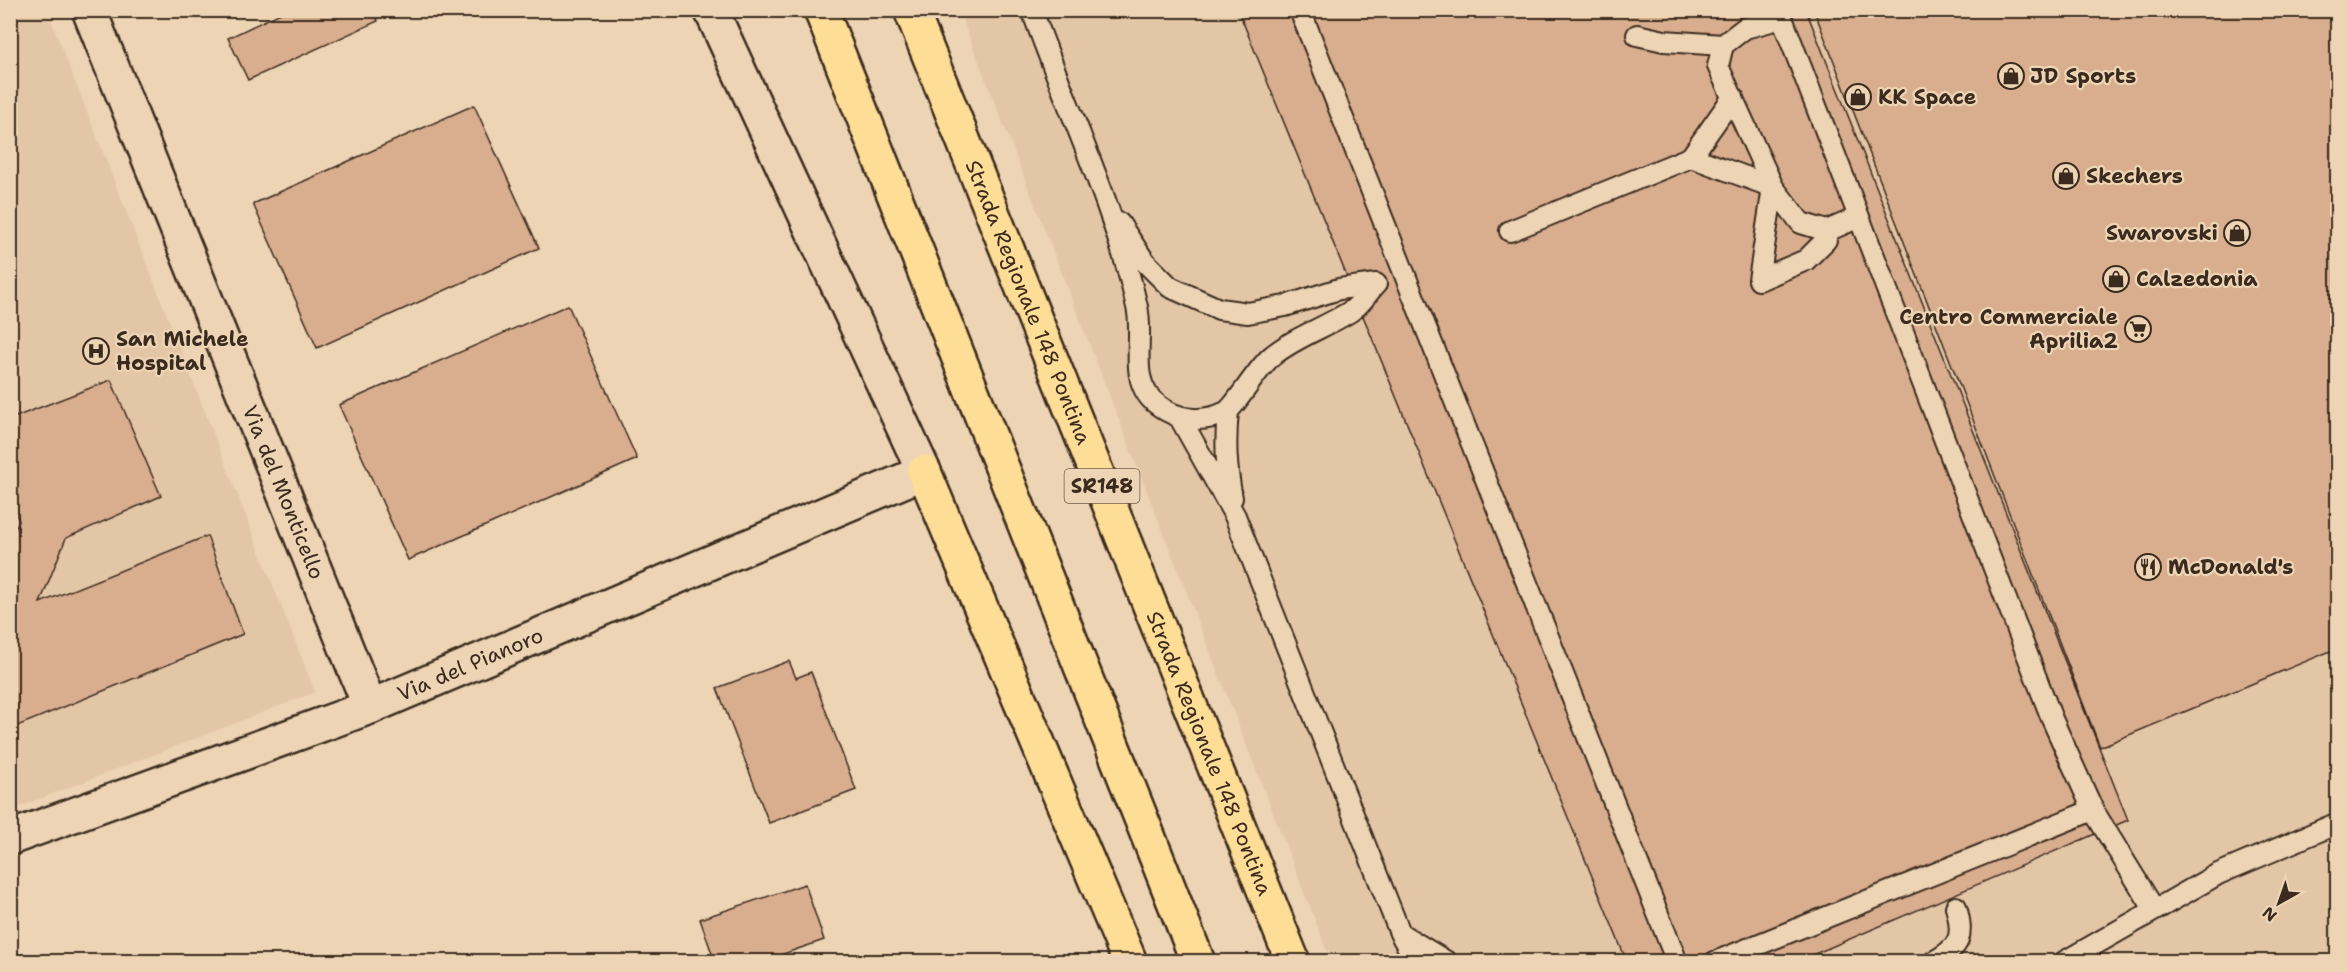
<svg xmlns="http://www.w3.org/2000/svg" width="2348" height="972" font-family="'Shantell Sans',sans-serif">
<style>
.built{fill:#e3c6a6}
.building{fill:#d9ae8e;stroke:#3b2a1e;stroke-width:1.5}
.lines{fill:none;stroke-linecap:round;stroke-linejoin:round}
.service-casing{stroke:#3b2a1e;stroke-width:24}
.minor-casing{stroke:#3b2a1e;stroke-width:38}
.tertiary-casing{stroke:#3b2a1e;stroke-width:38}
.trunk-casing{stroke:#3b2a1e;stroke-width:38}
.service{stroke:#ecd4b4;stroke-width:20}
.minor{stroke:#ecd4b4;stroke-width:33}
.tertiary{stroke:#ecd4b4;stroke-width:33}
.trunk{stroke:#fedd96;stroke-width:33}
.labels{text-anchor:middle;stroke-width:4.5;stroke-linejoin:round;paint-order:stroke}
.shield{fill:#ecd4b4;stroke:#705d4b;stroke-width:1.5}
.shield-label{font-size:20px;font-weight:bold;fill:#3b2a1e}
.poi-label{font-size:21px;font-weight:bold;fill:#3b2a1e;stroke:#ecd4b4;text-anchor:start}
.street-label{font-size:21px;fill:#3b2a1e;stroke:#ecd4b4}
</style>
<rect width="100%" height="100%" fill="#ecd4b4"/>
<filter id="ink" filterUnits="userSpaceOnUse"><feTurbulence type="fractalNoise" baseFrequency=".0167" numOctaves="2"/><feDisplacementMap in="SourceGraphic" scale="12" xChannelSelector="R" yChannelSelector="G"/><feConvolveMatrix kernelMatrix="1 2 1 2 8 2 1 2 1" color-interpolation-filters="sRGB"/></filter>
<g filter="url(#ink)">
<path class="built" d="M47,10L315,692L11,810L10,11Z
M959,11H2337V961H1331Z"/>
<path class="building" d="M287,10H373L378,21L248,80L228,38Z
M1238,10H1806L2128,820L1796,962H1627Z
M1814,10H2338V648L2100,747Z
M474,105L539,248L317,348L253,204Z
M568,305L637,459L408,560L339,405Z
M111,380L161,496L66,538L40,603L207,536L243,634L10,729V539L19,521L10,498V419Z
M789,661L796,678L811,672L856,790L769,823L717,688Z
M805,884L824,940L760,962H715L700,919Z"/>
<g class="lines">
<defs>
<path id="service" d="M1032,10C1067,109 1114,204 1137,307C1145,339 1126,382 1158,405C1178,421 1204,423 1226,412C1236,406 1258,367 1272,356C1295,337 1326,327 1351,311C1361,305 1368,292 1376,284
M1300,10L1677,962
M1782,18L1859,217L1827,231L1801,223L1773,187L1718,66L1723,45L1745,28Z
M1637,35L1664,41L1723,45
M1691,157L1773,187L1759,280
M1119,223L1145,262L1170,287L1219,309L1248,313L1285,306L1339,289L1376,284
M1510,231L1691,157L1733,97
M1759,280L1806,260L1826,240L1827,231
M1228,411C1225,443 1226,467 1232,498
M1180,418L1235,516L1400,933L1416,962
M2093,810L2154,909
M1401,934L1447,962
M1715,962L2093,810L2052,719L1859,217
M1933,962C1961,947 1964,936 1956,907
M2064,962L2218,874L2338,823"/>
<g id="minor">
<path id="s1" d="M89,10L370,707"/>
<path id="s2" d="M10,838L370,707L924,472"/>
</g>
<path id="tertiary" d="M711,10L924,472"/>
<g id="trunk">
<path d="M821,10L1198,962"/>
<path id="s3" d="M911,10L1293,962"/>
<path d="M924,472L1130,962"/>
</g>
</defs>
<use href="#service" class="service-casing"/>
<use href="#minor" class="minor-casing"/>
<use href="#tertiary" class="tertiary-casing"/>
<use href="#trunk" class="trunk-casing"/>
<use href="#service" class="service"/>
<use href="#minor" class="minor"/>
<use href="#tertiary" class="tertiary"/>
<use href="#trunk" class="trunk"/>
</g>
</g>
<defs>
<symbol id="shop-ring" viewBox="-11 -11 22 22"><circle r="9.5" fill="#ecd4b4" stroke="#3b2a1e" stroke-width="1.5"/><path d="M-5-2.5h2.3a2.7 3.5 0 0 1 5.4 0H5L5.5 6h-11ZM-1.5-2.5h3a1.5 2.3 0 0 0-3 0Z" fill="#3b2a1e"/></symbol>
<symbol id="supermarket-ring" viewBox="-11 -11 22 22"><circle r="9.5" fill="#ecd4b4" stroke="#3b2a1e" stroke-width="1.5"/><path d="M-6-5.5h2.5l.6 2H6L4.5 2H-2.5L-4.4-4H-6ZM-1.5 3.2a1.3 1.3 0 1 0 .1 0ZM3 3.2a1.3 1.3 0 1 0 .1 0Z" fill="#3b2a1e"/></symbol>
<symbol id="hospital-ring" viewBox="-11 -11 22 22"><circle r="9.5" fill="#ecd4b4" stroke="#3b2a1e" stroke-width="1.5"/><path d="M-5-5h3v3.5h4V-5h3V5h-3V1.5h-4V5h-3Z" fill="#3b2a1e"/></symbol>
<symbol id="restaurant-ring" viewBox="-11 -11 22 22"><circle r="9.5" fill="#ecd4b4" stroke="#3b2a1e" stroke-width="1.5"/><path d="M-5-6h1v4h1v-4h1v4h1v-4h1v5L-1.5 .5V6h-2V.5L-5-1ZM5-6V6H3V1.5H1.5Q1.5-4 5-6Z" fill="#3b2a1e"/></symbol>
</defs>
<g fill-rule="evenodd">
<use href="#shop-ring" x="1996" y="61" width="30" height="30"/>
<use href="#shop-ring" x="1843" y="82" width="30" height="30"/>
<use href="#shop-ring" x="2051" y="161" width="30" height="30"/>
<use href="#shop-ring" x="2222" y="218" width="30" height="30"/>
<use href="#shop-ring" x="2101" y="264" width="30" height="30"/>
<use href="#supermarket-ring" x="2123" y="314" width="30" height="30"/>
<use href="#hospital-ring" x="81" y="336" width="30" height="30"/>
<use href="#restaurant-ring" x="2133" y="552" width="30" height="30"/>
</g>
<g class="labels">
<rect class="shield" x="1064.5" y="469" width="75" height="34" rx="4.5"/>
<g class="shield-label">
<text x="1102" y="493">SR148</text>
</g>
<g class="poi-label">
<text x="2030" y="83">JD Sports</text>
<text x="1878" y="104">KK Space</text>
<text x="2086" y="183">Skechers</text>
<text x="2218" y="240" text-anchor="end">Swarovski</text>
<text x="2136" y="286">Calzedonia</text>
<text x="2118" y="324" text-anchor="end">Centro Commerciale<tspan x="2118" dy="24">Aprilia2</tspan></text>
<text x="116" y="346">San Michele<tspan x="116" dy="24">Hospital</tspan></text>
<text x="2168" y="574">McDonald's</text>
</g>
<g class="street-label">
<text dy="7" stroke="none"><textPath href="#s3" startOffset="315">Strada Regionale 148 Pontina</textPath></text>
<text dy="7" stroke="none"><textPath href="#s1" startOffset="520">Via del Monticello</textPath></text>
<text dy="7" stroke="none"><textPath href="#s2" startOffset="492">Via del Pianoro</textPath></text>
<text dy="7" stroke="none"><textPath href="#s3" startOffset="801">Strada Regionale 148 Pontina</textPath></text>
</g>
</g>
<rect width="2348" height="972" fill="none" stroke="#ecd4b4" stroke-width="36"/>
<rect x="18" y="18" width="2312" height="936" fill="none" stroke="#3b2a1e" stroke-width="2" filter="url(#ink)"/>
<g transform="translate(2279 903) rotate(220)" stroke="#ecd4b4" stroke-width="4.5" paint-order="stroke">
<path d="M0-4.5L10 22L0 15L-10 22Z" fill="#3b2a1e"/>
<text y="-9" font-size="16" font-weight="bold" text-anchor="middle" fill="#3b2a1e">N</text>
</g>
</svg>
